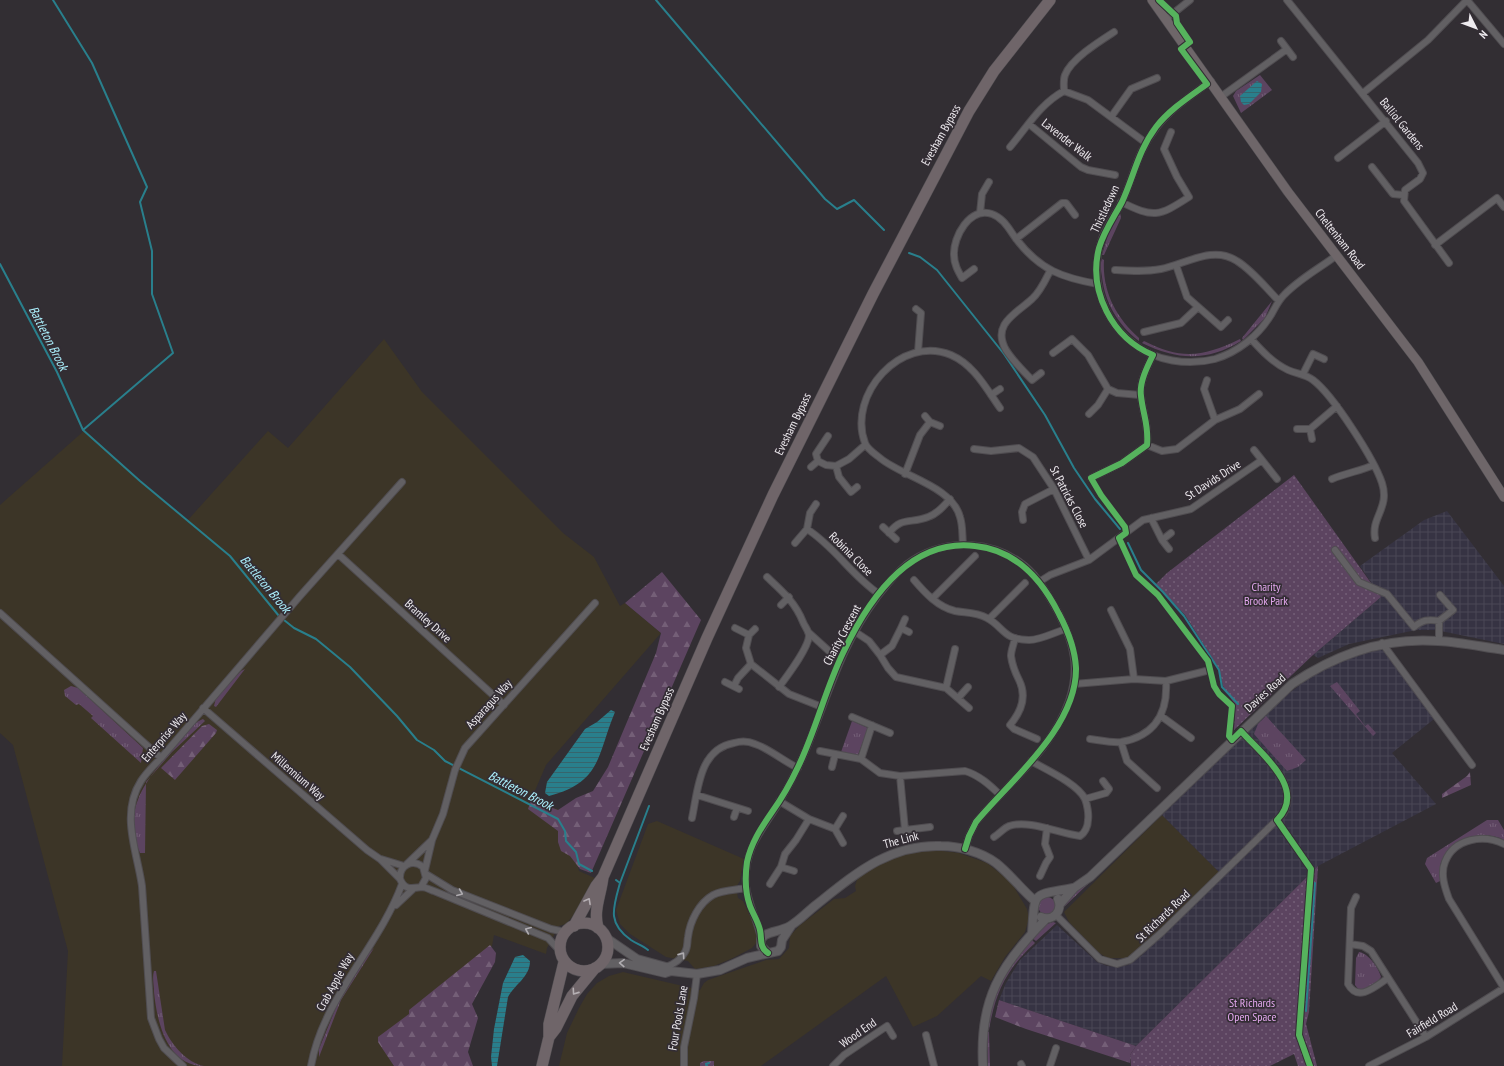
<svg xmlns="http://www.w3.org/2000/svg" width="1504" height="1066" font-family="'PT Sans Narrow',sans-serif">
<style>
.commercial{fill:#3c3527}
.industrial{fill:url(#industrial-grid)}
.grass{fill:url(#grass-tufts)}
.forest{fill:url(#forest-firs)}
.park{fill:url(#park-dots)}
.water{fill:url(#water-rules)}
.lines{fill:none;stroke-linecap:round;stroke-linejoin:round}
.stream{stroke:#297f8c;stroke-width:2}
.street-casing{stroke:#504d51;stroke-width:8}
.secondary-casing{stroke:#504d51;stroke-width:10}
.primary-casing{stroke:#504d51;stroke-width:10}
.highway-casing{stroke:#504d51;stroke-width:12}
.street{stroke:#626063;stroke-width:6}
.secondary{stroke:#626063;stroke-width:8}
.primary{stroke:#6e6669;stroke-width:9}
.highway{stroke:#6f6569;stroke-width:11}
.cycleway-casing{stroke:#332d34;stroke-width:8}
.cycleway{stroke:#56b35d;stroke-width:6}
.oneway{stroke:#afacb0}
.oneway2{stroke:#b5afb3}
.labels{text-anchor:middle;stroke-width:3.5;stroke-linejoin:round;paint-order:stroke}
.street-label{font-size:12px;fill:#eeebef;stroke:#332d34}
.park-label{font-size:12px;fill:#e3a7ee;stroke:#332d34}
.water-label{font-size:13px;font-style:italic;fill:#abf0fc;stroke:#332d34}
</style>
<defs>
<pattern id="industrial-grid" width="8" height="8" patternUnits="userSpaceOnUse"><rect width="8" height="8" fill="#363343"/><path d="M0 4h8M4 0v8" fill="none" stroke="#4a4755"/></pattern>
<pattern id="grass-tufts" width="24" height="20" patternUnits="userSpaceOnUse"><rect width="24" height="20" fill="#5c4460"/><path d="M3 7l-1-3M5 7V3M7 7l1-3M15 17l-1-3M17 17v-4M19 17l1-3" fill="none" stroke="#745f77"/></pattern>
<pattern id="forest-firs" width="22" height="20" patternUnits="userSpaceOnUse"><rect width="22" height="20" fill="#5c4460"/><path d="M5 1l3.5 6h-7zM16 11l3.5 6h-7z" fill="#745f77"/></pattern>
<pattern id="park-dots" width="8" height="8" patternUnits="userSpaceOnUse"><rect width="8" height="8" fill="#5c4460"/><path d="M2 2h.1M6 6h.1" fill="none" stroke="#745f77" stroke-width="1.8" stroke-linecap="round"/></pattern>
<pattern id="water-rules" width="6" height="5" patternUnits="userSpaceOnUse"><rect width="6" height="5" fill="#297f8c"/><path d="M0 2.5h6" fill="none" stroke="#36656d"/></pattern>
</defs>
<rect width="100%" height="100%" fill="#322e33"/>
<path class="commercial" d="M384,339L422,392L563,533L594,557L620,606L625,603L661,633L546,765L531,800L558,809L567,820L579,871L595,878L582,905L566,924L559,926L547,948L546,954L494,935L492,946L380,1042L394,1066H62L68,951L13,745L0,733V505L85,430L132,474L187,521L268,431L288,448Z
M1162,815L1219,872L1134,953L1126,958H1107L1098,952L1069,922L1064,912Z
M657,821L744,859L740,881L736,887L738,898L743,901L760,934L758,941L752,948L733,958L714,966L695,969L688,961L666,957L630,934L620,924L616,910L648,824Z
M924,851H943L959,853L987,863L1011,882L1027,909L1029,918L1025,932L1005,957L991,981L981,976L937,1016L913,1027L886,976L761,1066H714V1061L700,1063V1066H559L567,1033L579,1008L587,994L597,983L609,976L623,972L700,990L704,983L708,980L766,960L779,959L789,948L790,936L799,926L834,899L845,898L856,891L855,886L857,880L863,874L884,861L906,854Z"/>
<path class="industrial" d="M1447,511L1504,586V644L1436,630H1416L1349,644L1318,658L1313,655L1381,597L1360,566L1424,520Z
M1383,649L1434,719L1392,753L1436,804L1318,866L1136,1046L999,1000L1006,983L1020,960L1057,925L1097,962L1107,966L1118,967L1128,965L1141,956L1223,876L1162,815L1288,694L1313,675L1330,665L1370,650Z"/>
<path class="grass" d="M1260,75L1272,90L1241,113L1233,96L1236,91Z
M1120,213L1121,218L1104,255H1102L1108,234Z
M1102,259L1104,260C1102,291 1116,318 1139,338V341C1118,325 1105,303 1102,277C1101,271 1100,263 1102,259Z
M1272,301L1265,318L1243,340L1242,338Z
M1240,339L1241,341C1207,362 1177,360 1142,343L1144,341C1181,360 1203,357 1240,339Z
M245,669L216,707L214,706L216,698L241,671Z
M1337,682L1360,711L1356,714L1365,726L1368,724L1376,733L1373,736L1330,686Z
M71,686L78,688L143,748L141,763L91,718L93,716L79,704L76,705L65,696L64,690Z
M1266,716L1306,760L1298,767L1287,771L1254,734L1258,724Z
M203,719L205,721L172,752L146,782L145,853H140C121,808 147,779 175,747C183,737 191,723 203,719Z
M852,721L868,728L858,755L841,752Z
M1487,820H1498L1504,830V840C1483,829 1453,838 1442,860C1439,866 1440,874 1440,881L1436,883L1425,864L1427,858Z
M1090,882L1064,907L1072,894Z
M1038 906a9 9 0 1 1 18 0a9 9 0 1 1-18 0Z
M1053,922L1056,923L1036,941L1032,938L1047,924Z
M1031,939L1035,943C1007,968 995,993 989,1030L987,1029L995,996L1009,968Z
M374,948L341,1000L319,1057V1049L337,1005L369,953Z
M1359,952C1368,953 1379,968 1381,977C1377,984 1367,990 1359,990L1355,985L1356,958Z
M154,971H156L165,1030C172,1045 187,1063 204,1066C167,1066 157,1022 154,992C154,985 152,977 154,971Z
M987,1032H989L990,1066H988Z"/>
<path class="forest" d="M662,572L701,620L591,873L580,869L570,856L561,851L558,842V831L528,809L531,800L558,810L576,798L593,791L608,767L656,653L661,633L625,603Z
M209,724L217,730L216,733L175,780L161,768L202,726Z
M1470,772L1471,785L1442,798V794L1467,776Z
M490,945L496,953L495,962L472,1004L478,1018L468,1052L473,1066H394L378,1042V1037L409,1014V1010Z
M999,1000L1136,1046L1130,1055V1063L1026,1029L995,1017Z"/>
<path class="park" d="M1294,475L1381,597L1313,655L1234,730L1235,705L1223,686L1219,669L1185,615L1156,584L1167,573Z
M1318,866L1309,1012L1306,1024L1317,1066H1298L1294,1054L1270,1066H1131L1130,1055L1136,1046Z
M704,1061H714V1066H700V1063Z"/>
<path class="water" d="M1257,81L1262,84L1261,92L1249,104L1244,105L1241,102L1240,96Z
M611,710L615,712C597,755 602,782 549,796L545,793L547,782L585,729L597,722Z
M523,955L530,961C530,977 515,984 508,997L497,1066H492L491,1057L494,1029L503,983L515,957Z"/>
<g class="lines">
<path class="stream" d="M53,0L92,63L147,187L140,202L152,251V294L173,353L83,430
M656,0L825,199L837,209L854,200L884,230
M909,253L920,257L937,270L1004,354L1045,415L1074,468L1095,499L1120,529
M0,264L57,372L83,430L140,481L230,556L279,616L294,628L316,639L350,667L397,716L417,740L434,750L445,761L558,819L565,831L566,841L576,852L579,864L592,871
M1128,543L1141,570L1163,592L1184,616L1219,670L1222,687L1238,704
M616,880L620,883C613,908 607,923 631,940C637,944 643,946 648,950
M620,883L649,806
M1306,1011L1315,883
M707,1066L706,1064L709,1063"/>
<defs>
<path id="street" d="M1287,0L1418,163L1423,173L1420,179L1405,190L1404,201L1449,263
M1467,0L1504,44
M1166,19L1190,0
M1281,41L1293,57
M1211,81C1192,95 1170,109 1156,128C1137,152 1134,176 1122,202C1116,213 1108,224 1103,236C1088,275 1101,319 1134,344C1155,361 1188,366 1215,359C1238,352 1258,336 1271,315C1275,308 1278,301 1284,295C1299,279 1320,268 1337,255
M1064,91C1064,86 1063,80 1065,75C1071,59 1100,41 1114,32
M1363,93L1428,40L1467,0
M1222,96L1287,49
M1111,117L1131,89L1157,78
M1029,124L1081,167L1088,170L1115,175
M1010,147C1028,126 1040,104 1064,91L1088,100L1146,143
M1338,158L1386,121
M1372,167L1393,194L1403,195
M1121,202C1154,218 1158,217 1189,197L1177,177L1164,149L1171,132
M980,213L982,194L989,182
M1016,239L1062,203H1066L1075,215
M1435,245L1497,198L1504,207
M1176,265L1187,297L1221,327L1228,320
M974,269L962,278C958,271 954,264 954,255C953,237 970,206 992,214C1004,218 1010,231 1017,240C1040,270 1063,278 1098,284
M1115,270C1131,271 1146,272 1161,269C1186,264 1213,245 1237,261C1253,271 1266,288 1279,301
M916,309L921,313L918,352
M1144,332L1181,323L1197,308
M1251,339C1262,351 1273,363 1288,370C1297,374 1305,374 1313,380C1333,395 1374,459 1382,483C1390,508 1371,517 1375,538
M1053,353L1072,339L1088,355L1108,389L1117,393L1140,395
M1041,373L1032,380C1023,371 1013,361 1006,350C991,324 1017,313 1032,299C1040,292 1045,281 1050,271
M1303,374L1313,354L1324,359
M1207,380L1204,389L1215,420
M991,395L1000,389
M1089,414L1098,405L1108,389
M925,416L930,422L940,426
M1297,429H1310
M828,436L816,454L818,461L826,465L836,466L839,477L851,492L857,487
M1312,439L1310,429L1337,406
M1147,445L1162,451L1177,449L1215,420L1240,409L1259,394
M974,449L991,451L1019,448L1033,457L1054,489L1089,560
M1254,450L1277,479
M836,466L849,459L865,445
M811,467L818,461
M905,474L920,435L930,422
M1091,478L1122,463L1147,445C1149,425 1143,415 1141,396C1139,383 1147,367 1153,355
M1332,479C1346,473 1360,471 1374,465
M1151,518L1162,540L1169,549
M1023,520L1022,512L1025,504L1054,489
M883,527L896,539
M807,529C836,548 850,574 879,594
M889,533C902,516 911,524 928,517C937,514 944,506 950,499
M1162,540L1171,533
M795,543L807,529L810,513L816,504
M963,544C962,535 963,526 960,517C952,486 903,477 880,458C875,454 867,449 865,443C847,395 901,334 951,355C974,365 986,388 1000,408
M1335,550L1359,582L1387,594L1414,627C1422,620 1428,619 1439,621
M338,554L504,705
M767,577C782,591 795,602 803,622C805,627 809,631 809,636C808,649 787,676 779,687
M914,580C925,593 938,607 955,611C966,613 976,612 987,618C1004,627 1003,640 1029,640C1041,640 1055,632 1066,629
M1039,582L1050,575L1089,560L1143,520L1191,509L1262,460
M933,598L975,556
M781,605L789,597
M1111,610L1130,649L1134,679
M0,613L161,758
M905,619L901,628L909,632
M989,619L1025,583
M735,628L749,635L755,629
M854,631L869,641L880,655L888,668L896,677L946,688L969,708
M808,632L829,651
M1015,638C1014,644 1011,650 1011,656C1012,665 1015,672 1019,680C1027,696 1021,712 1010,725L1014,729L1037,739
M1439,641V621L1453,610L1440,595
M1382,643L1472,765
M880,655L892,646L901,628
M751,664L789,694L822,707
M725,682L739,689
M1074,684L1134,679L1166,681L1206,671
M734,686L738,678L751,664L746,648L749,635
M946,688L955,649
M959,697L968,687
M203,708L367,850L380,859L400,879
M1161,716L1191,738
M852,717L890,733
M1090,739C1099,740 1111,743 1121,742C1155,736 1168,713 1166,681
M1121,742L1127,761L1157,788
M820,751L861,759L880,773L900,776L965,771C979,775 990,785 1000,795
M861,759L872,725
M832,767L835,755
M900,776L905,830
M697,795L748,811
M1085,799L1106,793L1109,789L1103,781
M779,801L809,819L835,829L843,843
M734,817L737,808
M692,818C698,790 699,749 734,743C741,741 748,741 755,744C770,749 783,761 798,768
M835,829L843,816
M897,831L930,827
M994,837C999,834 1004,828 1009,826C1029,819 1060,834 1080,836C1085,833 1088,826 1088,820C1089,814 1087,804 1085,799C1078,784 1045,769 1031,761
M381,859L404,866
M407,864L432,840
M781,867L794,871
M425,870L432,840L443,814L455,770L465,748L595,603
M426,874L452,890L551,929L565,932
M1040,876L1046,863L1050,857L1045,844L1047,828
M770,884L781,867L785,854L796,840L809,819
M421,887L426,878L423,867C412,858 399,866 400,879C405,891 412,888 422,887C425,887 431,890 434,891L548,938L560,951
M1356,897L1351,908L1348,984C1358,1003 1376,986 1388,978
M396,905L413,889
M1056,915L1100,959L1117,964L1130,960L1161,933L1283,814C1301,783 1260,753 1241,731
M761,939C758,921 748,905 746,886C743,848 762,831 780,801C790,784 799,766 807,747C829,693 841,645 877,597C886,586 895,574 906,565C944,536 1000,538 1034,575C1044,587 1052,601 1059,614C1074,643 1080,669 1069,701C1052,750 1008,783 976,822L969,836L965,849
M1350,944L1363,946L1371,951L1426,1037
M666,967C674,964 681,960 685,952C688,947 687,942 688,937C690,921 699,903 713,895C722,890 736,890 746,888
M1504,988L1449,899C1445,888 1440,874 1445,862C1454,838 1484,834 1504,844
M926,1035L934,1066
M1021,1064L1022,1066
M183,1066L164,1048L159,1039L151,1018L142,886C137,851 120,814 141,781C146,773 154,765 161,758L300,596L402,482
M311,1066C323,998 379,947 402,884
M684,1066V1047L694,998L697,974
M833,1066L844,1055L887,1026L893,1036
M1050,1066L1056,1048
M1369,1066L1426,1037L1504,988"/>
<path id="secondary" d="M1060,904L1074,888L1090,877L1292,684C1336,654 1383,637 1438,641C1460,642 1482,647 1504,650
M1041,917C1053,922 1063,911 1058,899
M1032,933C1035,889 1032,896 1073,888
M605,937L637,959L666,967L671,971
M768,953L761,946V939L765,935C772,931 781,931 790,926C799,921 807,912 816,905C855,874 889,844 941,846C959,846 981,852 996,863C1010,874 1021,889 1035,901
M600,964L623,963L665,973L671,971L697,974L720,970L747,958L778,951L781,947L782,940L791,926
M983,1066C979,1000 1000,965 1046,919"/>
<path id="primary" d="M1152,0L1288,192L1418,362L1504,497"/>
<path id="highway" d="M560 947a24 24 0 1 1 48 0a24 24 0 1 1-48 0Z
M574,926L596,886L603,877
M598,928C593,910 601,895 603,877L707,638L773,495L873,294L969,111L994,71L1050,0
M549,1037L556,1028L572,996L595,968
M542,1066L549,1037V1024L564,962"/>
</defs>
<use href="#street" class="street-casing"/>
<use href="#secondary" class="secondary-casing"/>
<use href="#primary" class="primary-casing"/>
<use href="#highway" class="highway-casing"/>
<use href="#street" class="street"/>
<use href="#secondary" class="secondary"/>
<use href="#primary" class="primary"/>
<use href="#highway" class="highway"/>
<defs>
<path id="cycleway" d="M1159,0L1176,16L1177,23L1190,42L1181,49L1207,84C1189,97 1169,110 1156,127C1138,151 1134,176 1122,202C1114,217 1104,231 1099,248C1088,291 1112,338 1153,355C1147,367 1139,383 1141,396C1143,415 1149,425 1147,445L1122,463L1091,478L1101,495L1125,527L1126,533L1119,538L1136,575L1158,595L1208,661L1214,686L1219,694L1232,706L1229,736L1232,740L1241,731C1261,754 1308,789 1277,820L1311,869L1299,1035L1310,1066
M768,953C759,947 762,939 760,930C758,921 753,914 750,906C745,892 745,876 747,862C751,843 761,828 772,812C782,798 791,782 798,767C816,730 825,690 843,653C868,600 909,538 975,546C1016,550 1042,580 1059,614C1068,631 1075,648 1076,668C1077,727 1011,780 976,822L969,836L965,849"/>
</defs>
<use href="#cycleway" class="cycleway-casing"/>
<use href="#cycleway" class="cycleway"/>
</g>
<defs><path id="oneway-chevron" d="M-2-3.5L2.5 0L-2 3.5" fill="none" stroke-width="1.6" stroke-linecap="round" stroke-linejoin="round"/></defs>
<g class="oneway">
<use href="#oneway-chevron" transform="translate(460 893) rotate(22)"/>
<use href="#oneway-chevron" transform="translate(528 930) rotate(-157)"/>
<use href="#oneway-chevron" transform="translate(682 955) rotate(-55)"/>
<use href="#oneway-chevron" transform="translate(622 963) rotate(-178)"/>
</g>
<g class="oneway2">
<use href="#oneway-chevron" transform="translate(588 901) rotate(-61)"/>
<use href="#oneway-chevron" transform="translate(575 992) rotate(125)"/>
</g>
<g class="labels">
<g class="street-label">
<text transform="translate(1402 124) rotate(51)" y="4">Balliol Gardens</text>
<text transform="translate(941 135) rotate(-61)" y="4">Evesham Bypass</text>
<text transform="translate(1067 140) rotate(38)" y="4">Lavender Walk</text>
<text transform="translate(1105 209) rotate(-65)" y="4">Thistledown</text>
<text transform="translate(1340 239) rotate(52)" y="4">Cheltenham Road</text>
<text transform="translate(793 424) rotate(-64)" y="4">Evesham Bypass</text>
<text transform="translate(1213 480) rotate(-33)" y="4">St Davids Drive</text>
<text transform="translate(1069 497) rotate(62)" y="4">St Patricks Close</text>
<text transform="translate(851 554) rotate(45)" y="4">Robinia Close</text>
<text transform="translate(428 621) rotate(42)" y="4">Bramley Drive</text>
<text transform="translate(842 635) rotate(-62)" y="4">Charity Crescent</text>
<text transform="translate(1265 693) rotate(-42)" y="4">Davies Road</text>
<text transform="translate(489 704) rotate(-48)" y="4">Asparagus Way</text>
<text transform="translate(657 719) rotate(-66)" y="4">Evesham Bypass</text>
<text transform="translate(164 737) rotate(-49)" y="4">Enterprise Way</text>
<text transform="translate(298 776) rotate(41)" y="4">Millennium Way</text>
<text transform="translate(901 840) rotate(-15)" y="4">The Link</text>
<text transform="translate(1163 916) rotate(-44)" y="4">St Richards Road</text>
<text transform="translate(335 982) rotate(-61)" y="4">Crab Apple Way</text>
<text transform="translate(678 1018) rotate(-80)" y="4">Four Pools Lane</text>
<text transform="translate(1432 1020) rotate(-31)" y="4">Fairfield Road</text>
<text transform="translate(858 1033) rotate(-35)" y="4">Wood End</text>
</g>
<g class="park-label">
<text x="1266" y="591">Charity<tspan x="1266" dy="14">Brook Park</tspan></text>
<text x="1252" y="1007">St Richards<tspan x="1252" dy="14">Open Space</tspan></text>
</g>
<g class="water-label">
<text transform="translate(49 338) rotate(63)" y="5">Battleton Brook</text>
<text transform="translate(266 584) rotate(50)" y="5">Battleton Brook</text>
<text transform="translate(521 790) rotate(27)" y="5">Battleton Brook</text>
</g>
</g>
<g transform="translate(1476 28) rotate(132)" stroke="#332d34" stroke-width="3" paint-order="stroke">
<path d="M0-3L7 15L0 10L-7 15Z" fill="#eeebef"/>
<text y="-6" font-size="11" font-weight="bold" text-anchor="middle" fill="#eeebef">N</text>
</g>
</svg>
